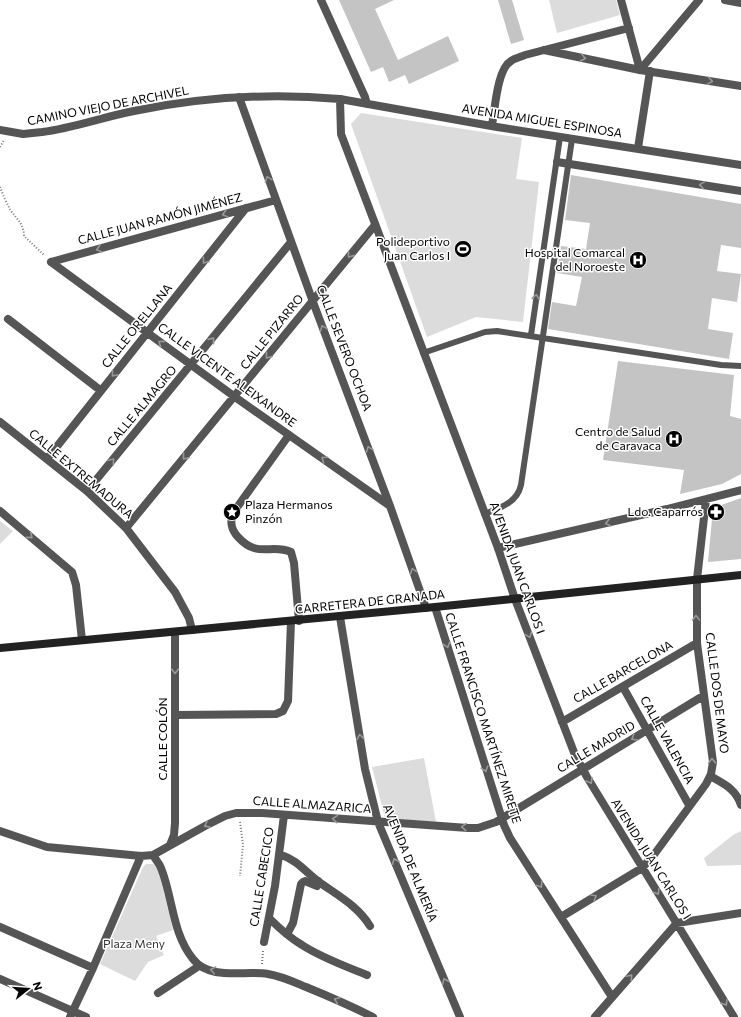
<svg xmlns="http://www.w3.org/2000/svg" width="741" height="1017" font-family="Commissioner,sans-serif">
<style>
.green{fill:#dcdcdc}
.building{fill:#c4c4c4}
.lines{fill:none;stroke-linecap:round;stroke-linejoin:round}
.path{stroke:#777;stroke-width:2;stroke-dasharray:1 2;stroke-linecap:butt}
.service{stroke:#555;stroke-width:6}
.pedestrian{stroke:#555;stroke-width:8}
.minor{stroke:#555;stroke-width:8}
.tertiary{stroke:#555;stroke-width:8}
.secondary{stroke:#222;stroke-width:8}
.oneway{stroke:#999}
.labels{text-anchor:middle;stroke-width:3;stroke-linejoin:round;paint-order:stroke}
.street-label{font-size:12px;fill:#000;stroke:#fff}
.poi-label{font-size:12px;fill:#000;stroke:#fff;text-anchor:end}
.park-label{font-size:12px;fill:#333;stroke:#fff}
</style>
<rect width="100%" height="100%" fill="#fff"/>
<path class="green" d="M549,0H616L620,15L557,33Z
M361,113L522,138L516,179L539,182L523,322L476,317L427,337L351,124Z
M0,521L13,531L0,544Z
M424,758L436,822L385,818L372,767Z
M741,831V865L707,866L704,858L733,835Z
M146,864H153L158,869L173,930L156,936L164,955L148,962L135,981L100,964L143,867Z"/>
<path class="building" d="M339,0H394L375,9L398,60L448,36L459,61L409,84L405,75L389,82L383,67L371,72Z
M498,0H512L524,40L511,44Z
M571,175L741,204V248L721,245L717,271L741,274L737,302L712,298L708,329L733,333L729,359L548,329L552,302L576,306L582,277L557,273L561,246L586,249L590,223L565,220Z
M618,361L734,375L730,416L741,419V474L722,484L680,494L684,470L603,460Z
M741,498V559L708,562L713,508Z"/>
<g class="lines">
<path class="path" d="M0,147L4,140
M0,187C3,195 7,204 11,211C18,220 24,225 24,236L44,255
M240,822L243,845L240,876
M262,964L263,951"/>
<path class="service" d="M531,335L560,137
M423,353L485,332L497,331L721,365L741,366
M484,514C500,508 517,503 521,485L572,139"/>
<path class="pedestrian" d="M640,70L699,0
M638,148L650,71
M289,435L233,513C230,521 231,530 238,537C258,559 271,543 291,552L294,563L299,621
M287,934L293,923L301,884L303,882L305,881L317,886L318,881
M158,993L199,966"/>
<path class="minor" d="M321,0L365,97L367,104
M621,0L640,70
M725,0L741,3
M544,50L640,70L741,86
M239,97L313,302L390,506L426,608
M340,99L497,127L741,165
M492,125C495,110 497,69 511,61C515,58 521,57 525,55L629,28
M557,162L741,191
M51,262L235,397L390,506
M51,262L276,200
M8,319L100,390
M0,422L87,491L126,528L175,592L189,618L192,630
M47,459L246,208
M87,491L291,242
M0,511L72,572L76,585L82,640
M126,528L375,225
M498,548L667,509L741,490
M515,599L575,755L587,777L734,1017
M435,607L504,825L510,838L612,997
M340,617L365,769L378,822L460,1017
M623,687L689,805
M175,715L276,714L283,711L288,701L291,621
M562,722L697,643
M710,776C724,784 736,789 741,805
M0,831L47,847L141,856L153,855L205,826L225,816L236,813H262L468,828H478L496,822L703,696
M170,845L174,835L175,823V632
M279,854C299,861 303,870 319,882C337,895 358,906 370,926
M153,855C155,859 159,863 161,868C173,898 172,933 193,959C210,981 245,970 268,974C281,976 294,982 306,987C328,996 351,1006 373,1017
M561,917L642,868L653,856L706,784L711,774L713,762L697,643V579L706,500
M269,918C279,928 290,938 302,945C322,958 345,966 367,975
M0,927L93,968
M264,942L275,886L284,815
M70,1017L93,968L141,856
M595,1017L677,923L741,913"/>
<path class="tertiary" d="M0,130L23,134L42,132C73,128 103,117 134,111C202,97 271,93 340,99L341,134L498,548L515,599
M0,979L86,1017"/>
<path class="secondary" d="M0,648L435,607L741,575"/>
</g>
<defs><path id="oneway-chevron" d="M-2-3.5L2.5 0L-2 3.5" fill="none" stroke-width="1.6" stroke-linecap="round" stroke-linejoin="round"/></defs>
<g class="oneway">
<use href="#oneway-chevron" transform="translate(583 58) rotate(12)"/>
<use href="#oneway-chevron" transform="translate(710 81) rotate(9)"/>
<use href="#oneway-chevron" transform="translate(268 179) rotate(-110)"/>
<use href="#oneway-chevron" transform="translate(702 185) rotate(-171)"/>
<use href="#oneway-chevron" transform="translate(225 214) rotate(165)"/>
<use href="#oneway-chevron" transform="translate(99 249) rotate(165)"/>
<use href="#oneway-chevron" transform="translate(350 255) rotate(129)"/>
<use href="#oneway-chevron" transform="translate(205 261) rotate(128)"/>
<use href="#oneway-chevron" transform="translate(536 297) rotate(-81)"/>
<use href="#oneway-chevron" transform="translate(323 328) rotate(-111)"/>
<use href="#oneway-chevron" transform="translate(212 340) rotate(-51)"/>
<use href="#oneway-chevron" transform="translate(161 343) rotate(-144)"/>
<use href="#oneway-chevron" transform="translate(268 356) rotate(129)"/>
<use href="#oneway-chevron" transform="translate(114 374) rotate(130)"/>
<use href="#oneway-chevron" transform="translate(369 449) rotate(-111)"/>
<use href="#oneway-chevron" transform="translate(185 457) rotate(130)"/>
<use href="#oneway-chevron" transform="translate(324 459) rotate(-145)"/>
<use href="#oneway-chevron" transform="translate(112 461) rotate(-50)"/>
<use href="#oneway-chevron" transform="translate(608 523) rotate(167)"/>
<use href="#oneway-chevron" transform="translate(30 536) rotate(40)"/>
<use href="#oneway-chevron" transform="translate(413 571) rotate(-109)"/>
<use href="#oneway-chevron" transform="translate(696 618) rotate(-91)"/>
<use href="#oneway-chevron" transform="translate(529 635) rotate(70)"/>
<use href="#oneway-chevron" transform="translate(447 645) rotate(73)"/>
<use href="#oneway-chevron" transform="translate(175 671) rotate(90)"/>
<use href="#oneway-chevron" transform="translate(360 737) rotate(-99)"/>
<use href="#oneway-chevron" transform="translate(634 738) rotate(149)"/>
<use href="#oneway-chevron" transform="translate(712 761) rotate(-92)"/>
<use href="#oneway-chevron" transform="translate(485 769) rotate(73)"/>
<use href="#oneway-chevron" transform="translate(590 781) rotate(59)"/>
<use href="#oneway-chevron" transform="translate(335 819) rotate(-175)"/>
<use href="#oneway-chevron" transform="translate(207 825) rotate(153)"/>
<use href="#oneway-chevron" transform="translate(464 827) rotate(-178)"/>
<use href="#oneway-chevron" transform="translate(395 861) rotate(-113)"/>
<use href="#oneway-chevron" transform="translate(540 885) rotate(57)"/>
<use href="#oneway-chevron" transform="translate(657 892) rotate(58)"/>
<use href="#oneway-chevron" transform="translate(594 897) rotate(-31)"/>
<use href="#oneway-chevron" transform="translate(213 970) rotate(-167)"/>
<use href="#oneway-chevron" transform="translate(630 977) rotate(-49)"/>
<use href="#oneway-chevron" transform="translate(445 981) rotate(-113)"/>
<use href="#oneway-chevron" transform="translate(337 1000) rotate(-157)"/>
<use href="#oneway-chevron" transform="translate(725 1003) rotate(58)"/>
</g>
<defs>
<symbol id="stadium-disc" viewBox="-11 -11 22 22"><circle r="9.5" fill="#000" stroke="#fff"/><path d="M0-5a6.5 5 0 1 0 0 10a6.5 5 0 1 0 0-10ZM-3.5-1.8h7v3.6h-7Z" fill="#fff"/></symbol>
<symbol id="hospital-disc" viewBox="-11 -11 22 22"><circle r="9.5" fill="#000" stroke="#fff"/><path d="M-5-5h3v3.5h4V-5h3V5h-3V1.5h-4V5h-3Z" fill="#fff"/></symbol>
<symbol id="sight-disc" viewBox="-11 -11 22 22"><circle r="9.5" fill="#000" stroke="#fff"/><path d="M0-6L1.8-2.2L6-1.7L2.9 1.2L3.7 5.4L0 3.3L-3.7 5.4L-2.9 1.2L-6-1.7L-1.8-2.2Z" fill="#fff"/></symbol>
<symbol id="pharmacy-disc" viewBox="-11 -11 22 22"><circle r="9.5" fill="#000" stroke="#fff"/><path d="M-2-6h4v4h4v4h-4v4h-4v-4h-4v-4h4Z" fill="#fff"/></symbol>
</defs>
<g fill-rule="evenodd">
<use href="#stadium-disc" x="453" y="239" width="20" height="20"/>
<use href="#hospital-disc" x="628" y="250" width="20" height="20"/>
<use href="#hospital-disc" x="664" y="429" width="20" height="20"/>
<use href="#sight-disc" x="222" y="502" width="20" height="20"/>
<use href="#pharmacy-disc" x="706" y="502" width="20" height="20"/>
</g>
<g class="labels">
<g class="street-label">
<text transform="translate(108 106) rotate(-11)" y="4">CAMINO VIEJO DE ARCHIVEL</text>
<text transform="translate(542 121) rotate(9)" y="4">AVENIDA MIGUEL ESPINOSA</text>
<text transform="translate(160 219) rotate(-15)" y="4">CALLE JUAN RAMÓN JIMÉNEZ</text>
<text transform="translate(137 326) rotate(-51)" y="4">CALLE ORELLANA</text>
<text transform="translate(272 332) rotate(-51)" y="4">CALLE PIZARRO</text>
<text transform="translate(344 348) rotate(69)" y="4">CALLE SEVERO OCHOA</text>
<text transform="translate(227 375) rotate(36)" y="4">CALLE VICENTE ALEIXANDRE</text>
<text transform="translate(142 406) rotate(-50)" y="4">CALLE ALMAGRO</text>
<text transform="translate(81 474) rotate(40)" y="4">CALLE EXTREMADURA</text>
<text transform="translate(517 568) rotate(70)" y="4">AVENIDA JUAN CARLOS I</text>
<text transform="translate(370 602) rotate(-6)" y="4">CARRETERA DE GRANADA</text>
<text transform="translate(623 672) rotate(-30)" y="4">CALLE BARCELONA</text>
<text transform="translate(717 693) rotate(83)" y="4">CALLE DOS DE MAYO</text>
<text transform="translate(483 718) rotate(72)" y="4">CALLE FRANCISCO MARTÍNEZ MIRETE</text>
<text transform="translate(163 739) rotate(-90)" y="4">CALLE COLÓN</text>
<text transform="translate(667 740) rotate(61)" y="4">CALLE VALENCIA</text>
<text transform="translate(596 747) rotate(-31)" y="4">CALLE MADRID</text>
<text transform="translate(312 805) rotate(4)" y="4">CALLE ALMAZARICA</text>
<text transform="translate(651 859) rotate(58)" y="4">AVENIDA JUAN CARLOS I</text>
<text transform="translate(410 863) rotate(68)" y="4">AVENIDA DE ALMERÍA</text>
<text transform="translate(262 877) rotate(-81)" y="4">CALLE CABECICO</text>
</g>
<g class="poi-label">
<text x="450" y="246">Polideportivo<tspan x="450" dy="14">Juan Carlos I</tspan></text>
<text x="625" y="257">Hospital Comarcal<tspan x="625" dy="14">del Noroeste</tspan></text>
<text x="661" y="436">Centro de Salud<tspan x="661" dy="14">de Caravaca</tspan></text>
<text x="245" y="509" text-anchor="start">Plaza Hermanos<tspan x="245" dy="14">Pinzón</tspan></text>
<text x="703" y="516">Ldo. Caparrós</text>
</g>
<g class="park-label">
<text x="134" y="948">Plaza Meny</text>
</g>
</g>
<g transform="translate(28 989) rotate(73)" stroke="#ffffff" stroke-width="3" paint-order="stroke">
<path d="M0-3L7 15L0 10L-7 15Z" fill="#000000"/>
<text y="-6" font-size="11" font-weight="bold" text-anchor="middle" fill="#000000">N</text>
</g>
</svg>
